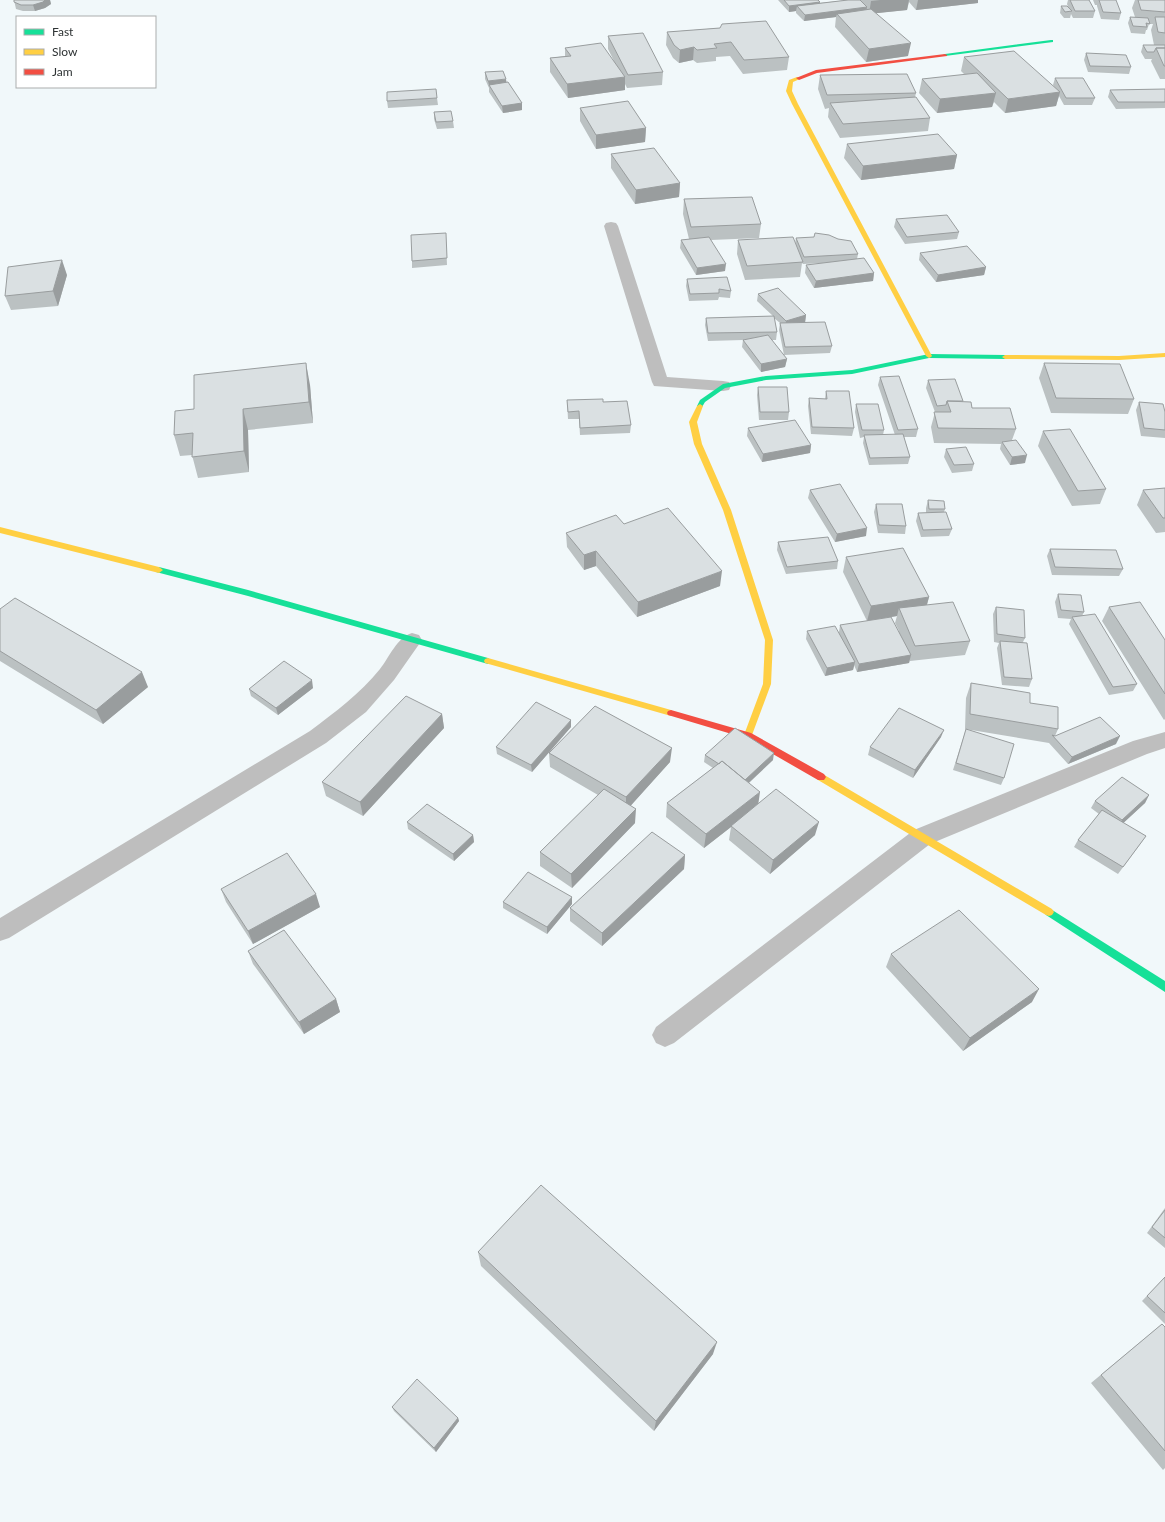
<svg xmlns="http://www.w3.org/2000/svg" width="1165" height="1522" font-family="Lato,sans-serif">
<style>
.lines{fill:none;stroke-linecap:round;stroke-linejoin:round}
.street{fill:#bebebe;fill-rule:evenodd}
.fast{fill:#16e098;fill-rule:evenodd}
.slow{fill:#ffcf43;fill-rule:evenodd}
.jam{fill:#f24e42;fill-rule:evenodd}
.wall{fill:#bbc1c2}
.shaded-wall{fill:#999d9e}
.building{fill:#dae0e2;stroke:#999d9e}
</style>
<rect width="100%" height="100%" fill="#f1f8fa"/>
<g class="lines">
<path class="street" d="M611,222L616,223L618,226L667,377L723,381L729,382L731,386L729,390L723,391L654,386L652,382L604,226L606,223Z
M412,633L419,635L422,640L394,680L366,712L326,743L9,938L0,941V918L310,731C335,712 360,694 380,669C389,658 397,637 412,633Z
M1165,732V748L1147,754L930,844L674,1043L665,1047L656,1043L652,1035L656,1027L914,830L1133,741Z"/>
<path class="fast" d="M1051,40H1053V42L945,56L943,55L945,54Z
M929,354L1005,355L1008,357L1005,359L929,358L852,374L766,380L725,388L705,402L702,407H698L697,406L700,400L723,384L766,376L852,370Z
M159,567L248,590L488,658L492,661L488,664L248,596L156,572L155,570Z
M1049,908L1165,981V992L1046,915L1044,912L1046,909Z"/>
<path class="slow" d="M797,77L802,78L793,82L792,91L798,104L932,356L931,357L929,358L926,356L792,104L786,91L789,80Z
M1165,353V357L1119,360L1005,359L1002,357L1005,355L1119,356Z
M700,404L703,406L697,422L702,444L731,510L773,640L771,684L752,735L748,738L744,735L763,684L765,640L723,510L694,444L689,422L697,406Z
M0,527L159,567L163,570L159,573L0,533Z
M488,658L671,710L675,713L671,716L485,663L484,661L485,659Z
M821,773L1052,909L1054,912L1052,915L1049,916L1046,915L818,780L816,777L818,774Z"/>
<path class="jam" d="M945,54L947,55V56L817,73L799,80L796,78L816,70Z
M671,710L751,733L824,774L826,777L824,780H818L745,738L668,715L667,713L668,711Z"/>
</g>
<path class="wall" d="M14,0H50L51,4L45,8L35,11H23L16,9Z
M778,0H818L819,3L848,0H978V3L916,10L909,2L907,10L876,13L908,56L866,62L835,27L836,17L804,21L796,13V11L789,12Z
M1068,0H1089L1095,11L1093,18H1073L1071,14L1070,18H1064L1060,13L1061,6L1068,7L1067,4Z
M1093,0H1113L1121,13L1119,20L1101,19L1097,6V5H1095Z
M1135,0H1165V79H1160L1151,61L1152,59H1145L1141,52L1143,45H1154L1151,30L1153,24H1149L1147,30H1146L1145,34L1131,33L1128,23L1130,17H1135L1132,8Z
M720,28L789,57L787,70L743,74L730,56L716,57V61L697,63L693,60L679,63L673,58L666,45L667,32Z
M608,36L663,72L662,85L627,88L625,84V90L568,98L550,72V58L565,56V48L614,61L608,49Z
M1086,53L1131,67L1129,74L1088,72L1084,60Z
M964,57L1055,88L1053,85L1055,78L1095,98L1092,105H1064L1059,96L1056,106L1005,113L994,102L992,107L937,113L919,93L922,79L965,75L961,71Z
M485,72L507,83L522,103V110L503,113L489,92V88L485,79Z
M820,75L916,93L915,97L930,118L928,131L840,138L828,117L829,108L825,109L818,89Z
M1165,89V108L1116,109L1108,97L1110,90Z
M437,98L438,105L388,108L387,101Z
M580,108L646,128L645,142L596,149L580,121Z
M434,112L453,121L454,128L437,129L434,119Z
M847,144L957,155L954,169L861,180L844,158Z
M611,154L680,183L679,197L635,204L611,168Z
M684,199L761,224L759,238L711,240L725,271L696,275L680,248L681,240L689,239L683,214Z
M896,219L959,232L957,239L905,244L894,227Z
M796,238L858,254L857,259L874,273L873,281L814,288L805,273L806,265L825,263L803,264L802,263L800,277L745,280L737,254L738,240L795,244Z
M446,241L447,265L412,268V261Z
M920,253L986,267L984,275L936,282L919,260Z
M67,275L58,306L11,310L5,296Z
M687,279L731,291L730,298L719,297L718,300L689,301L686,286Z
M758,294L806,315L805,322L832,346L830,353L784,355L779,330L780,323L774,318L777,332L776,340H771L787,359L785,367L761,372L742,347L743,340L708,341L705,325L706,318L773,316L757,301Z
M1044,363L1134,399L1128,414L1051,413L1039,378Z
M880,377L918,429L916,437H904L910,457L908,464L869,465L863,443L864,437L860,438L855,412L856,404L884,430L883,435H895L878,385Z
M928,380L972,408L1016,429L1012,440L1025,463L1010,465L1000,449L1001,444L934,443L931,427L935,412L926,388Z
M310,385L313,423L248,430L249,472L198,478L192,455L180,456L174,435L194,409Z
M758,387L789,412L788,420H759L757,395Z
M826,391L854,428L852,436L811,434L808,406L809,398L825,399Z
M567,400L631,425L630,433L580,435L579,419H568Z
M1139,402L1165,412V438L1141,436L1136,410Z
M748,428L811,445L810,453L762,462L747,436Z
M1043,431L1106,489L1100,504L1072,506L1038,446Z
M946,449L974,464L972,471L952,473L944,457Z
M1165,488V532L1156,533L1137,505L1143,490Z
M810,490L866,536L835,542L808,498Z
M928,500L945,509L944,512L952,529L949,536L921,537L916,521L918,513H926V508Z
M876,504L906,526L905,534L878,533L874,512Z
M566,533L720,586L637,617L596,566L584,570L567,547Z
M778,542L838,561L837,569L786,574L777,550Z
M1050,549L1123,569L1119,576L1052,575L1047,556Z
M846,557L929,597L927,605L970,641L965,655L910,661V659L909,663L857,672L854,665L853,670L825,676L806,639L807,631L839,632L840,625L899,631L895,623L897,616L867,621L843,572Z
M1058,594L1084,612L1082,616L1137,684L1133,691L1109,695L1069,624L1071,619L1058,618L1055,602Z
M996,607L1025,638L1023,642L1032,679L1029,687L1002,685L997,648L999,643L994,642L993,614Z
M1109,607L1165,640V719L1164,720L1102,621Z
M0,609L148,687L103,724L0,661Z
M971,683L1030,703L1058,729L1055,736L1116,744L1068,764L1049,743L965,729L966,698Z
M313,688L278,715L251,696L249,689Z
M442,714L444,728L363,816L326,796L322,782Z
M571,727L532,772L497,754L496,747Z
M966,729L1004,778L1001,785L953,770Z
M941,737L913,778L868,755L870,747Z
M549,753L670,762L630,806L635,823L572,888L540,866V852L598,795L550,767Z
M705,755L773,760L749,783L758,804L815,835L770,874L729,840L731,827L704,848L666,817L667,803L713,768L704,762Z
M1149,795L1145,803L1123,823L1146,836L1141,843L1118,874L1074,847L1078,840L1099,814L1091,808L1095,801Z
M407,822L473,835L474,842L454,861L408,829Z
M685,855L684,869L602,946L570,921V908Z
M221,889L320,907L253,944L226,902Z
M572,897V904L547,934L503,908V902Z
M248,951L336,999L340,1012L304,1034L253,964Z
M891,954L1032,1002L963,1051L886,967Z
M1165,1208V1248L1147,1233Z
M478,1252L713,1354L654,1431L481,1266Z
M1165,1277V1324L1142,1301Z
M1162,1324L1165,1327V1468L1163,1470L1091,1383Z
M392,1407L458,1418L459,1421L436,1452L394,1411Z"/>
<path class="shaded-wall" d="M45,0H50L51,4L45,8L35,11L33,5Z
M880,0H909L907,10L869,14L871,1Z
M918,0H978V3L916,10Z
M820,2L819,8L797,6L796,11L789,12V6Z
M867,7L866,14H837L836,17L804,21L805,15Z
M911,43L908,56L866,62L869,49Z
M694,47L693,60L679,63L680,50Z
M625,77V90L568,98L567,84Z
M506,79L507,86L489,85L488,81Z
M1060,92L1056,106L1005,113L1008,99Z
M996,93L992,107L937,113L940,99Z
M522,103V110L503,113L502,106Z
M646,128L645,142L596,149V135Z
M957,155L954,169L861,180L863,166Z
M680,183L679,197L635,204L636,190Z
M62,260L67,275L58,306L53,291Z
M726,264L725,271L696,275L697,268Z
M986,267L984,275L936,282L938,275Z
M874,273L873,281L814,288L816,281Z
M806,315L805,323L785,328L786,321Z
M787,359L785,367L761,372V364Z
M306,363L310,385L313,423L309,402Z
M243,409L248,430L249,472L244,451Z
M811,445L810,453L762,462L763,454Z
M1027,455L1025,463L1010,465L1012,457Z
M867,528L866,536L835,542L837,534Z
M596,551V566L584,570V555Z
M722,571L720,586L637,617L638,602Z
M929,597L925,611L899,608L897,616L867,621L871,606Z
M911,655L909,663L857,672L859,664Z
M855,662L853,670L825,676L827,668Z
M142,672L148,687L103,724L96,710Z
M312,680L313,688L278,715L276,708Z
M442,714L444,728L363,816L360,802Z
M571,720V727L532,772L531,765Z
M944,730L941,737L913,778L915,770Z
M1120,736L1116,744L1068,764L1072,757Z
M672,748L670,762L626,811V797Z
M774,753L773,760L743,788L744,781Z
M760,792L758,806L704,848L706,834Z
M1149,795L1145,803L1118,828L1122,820Z
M636,809L635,823L572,888L571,874Z
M819,822L815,835L770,874L773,860Z
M473,835L474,842L454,861L453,854Z
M685,855L684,869L602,946V933Z
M316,894L320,907L253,944L248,931Z
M572,897V904L547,934V927Z
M1039,989L1032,1002L963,1051L970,1038Z
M336,999L340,1012L304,1034L299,1022Z
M717,1342L713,1354L654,1431L656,1421Z
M458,1418L459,1421L436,1452L434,1448Z"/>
<path class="building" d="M14,0H45L43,2L33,5H21L14,2Z
M784,0H818L820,2L789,6Z
M848,0H860L867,7L805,15L797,6Z
M1070,0H1089L1095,11H1075Z
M1099,0H1116L1121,13L1103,12Z
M1138,0H1165V12L1141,10Z
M1061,6H1067L1072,11L1065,12Z
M871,9L911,43L869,49L837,14Z
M1130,17L1148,18L1150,24L1146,23L1147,27L1133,26Z
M1155,17H1165V33L1158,32Z
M766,21L789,57L744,60L731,42L714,44L717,48L697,50L694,47L680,50L674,45L667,32L720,28L722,24Z
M643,33L663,72L628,75L608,36Z
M601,43L625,77L567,84L550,58L571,56L565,48Z
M1143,45H1165V48H1156L1154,52H1147Z
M1156,48H1165V66H1164Z
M1014,51L1060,92L1008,99L964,57Z
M1086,53L1126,55L1131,67L1090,66Z
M503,71L506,79L488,81L485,72Z
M977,73L996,93L940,99L922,79Z
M907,74L916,93L827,95L820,75Z
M1055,78H1083L1095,98H1066Z
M508,82L522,103L502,106L489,85Z
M436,89L437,98L387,101V92Z
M1165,89V102H1118L1110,90Z
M916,97L930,118L843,124L830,103Z
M628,101L646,128L596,135L580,108Z
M451,111L453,121L436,122L434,112Z
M938,134L957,155L863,166L847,144Z
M654,148L680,183L636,190L611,154Z
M752,197L761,224L691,227L684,199Z
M947,215L959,232L907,237L896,219Z
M446,233L447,258L412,261L411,235Z
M815,233L829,235L838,239L851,241L858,254L804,257L796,238L814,237Z
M709,237L726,264L697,268L681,240Z
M793,237L803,262L747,266L738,240Z
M967,246L986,267L938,275L920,253Z
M864,258L874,273L816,281L806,265Z
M62,260L53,291L5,296L8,267Z
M727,277L731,291L719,289V293L690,294L687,279Z
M778,288L806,315L786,321L758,294Z
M774,316L777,332L708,333L706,318Z
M825,322L832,346L785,347L780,323Z
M768,335L787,359L761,364L743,340Z
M306,363L309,402L243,409L244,451L192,457L193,433L174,435L175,411L194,409V375Z
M1044,363L1120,364L1134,399L1056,398Z
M899,376L918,429L898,430L880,377Z
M955,379L963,401H947L946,405L937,406L928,380Z
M758,387H787L789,412H760Z
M826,391H849L854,428L812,427L809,398L827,399Z
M603,399V402L627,401L631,425L580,428L579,411L568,412L567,400Z
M947,401L971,402L972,408H1010L1016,429L938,428L934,412H951Z
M1139,402L1163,404L1165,412V430L1144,428Z
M856,404H878L884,430H862Z
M795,420L811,445L763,454L748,428Z
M1070,429L1106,489L1078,491L1043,431Z
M903,434L910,457L870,458L864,435Z
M1016,440L1027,455L1012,457L1002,442Z
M966,447L974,464L954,465L946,449Z
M840,484L867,528L837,534L810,490Z
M1165,488V518H1163L1143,490Z
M928,500L944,501L945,509H929Z
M876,504H902L906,526L879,525Z
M668,508L722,571L638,602L596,551L584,555L566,533L616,515L624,524Z
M946,512L952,529L923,530L918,513Z
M828,537L838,561L787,567L778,542Z
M903,548L929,597L871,606L846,557Z
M1050,549L1116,550L1123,569L1055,567Z
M1058,594L1081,595L1084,612L1061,610Z
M15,598L142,672L96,710L0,651V609Z
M953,602L970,641L915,646L899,608Z
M1140,602L1165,640V694L1109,607Z
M996,607L1024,610L1025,638L997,634Z
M1095,614L1137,684L1113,687L1072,617Z
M891,617L911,655L859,664L840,625Z
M835,626L855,662L827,668L807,631Z
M1000,641L1027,643L1032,679L1004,677Z
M284,661L312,680L276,708L249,689Z
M971,683L1030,693V703L1058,707V729L970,714Z
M406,696L442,714L360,802L322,782Z
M536,702L571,720L531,765L496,747Z
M595,706L672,748L626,797L549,753Z
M899,708L944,730L915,770L870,747Z
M1100,717L1120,736L1072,757L1052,735L1055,736Z
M735,728L774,753L745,780L722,761L719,764L705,755Z
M966,729L1014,744L1004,778L956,763Z
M722,761L760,792L706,834L667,803Z
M1122,777L1149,795L1122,820L1095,801Z
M604,789L636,809L571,874L540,852Z
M776,789L819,822L773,860L731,826Z
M427,804L473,835L453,854L407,822Z
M1102,810L1146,836L1123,867L1078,840Z
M652,832L685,855L602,933L570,908Z
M287,853L316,894L248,931L221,889Z
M528,872L572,897L547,927L503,902Z
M959,910L1039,989L970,1038L891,954Z
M284,930L336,999L299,1022L248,951Z
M541,1185L717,1342L656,1421L478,1252Z
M1165,1210V1238L1152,1227Z
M1165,1277V1313L1147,1296Z
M1162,1324L1165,1327V1451L1101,1375Z
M417,1379L458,1418L434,1448L392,1407Z"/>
<rect x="16" y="16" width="140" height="72" fill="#ffffff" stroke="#abadad"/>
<rect x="24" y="29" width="20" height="6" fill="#16e098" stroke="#abadad"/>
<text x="52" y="36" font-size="12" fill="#2d3233">Fast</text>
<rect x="24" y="49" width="20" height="6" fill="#ffcf43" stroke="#abadad"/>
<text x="52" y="56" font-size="12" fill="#2d3233">Slow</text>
<rect x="24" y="69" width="20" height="6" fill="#f24e42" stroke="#abadad"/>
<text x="52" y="76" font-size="12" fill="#2d3233">Jam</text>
</svg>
